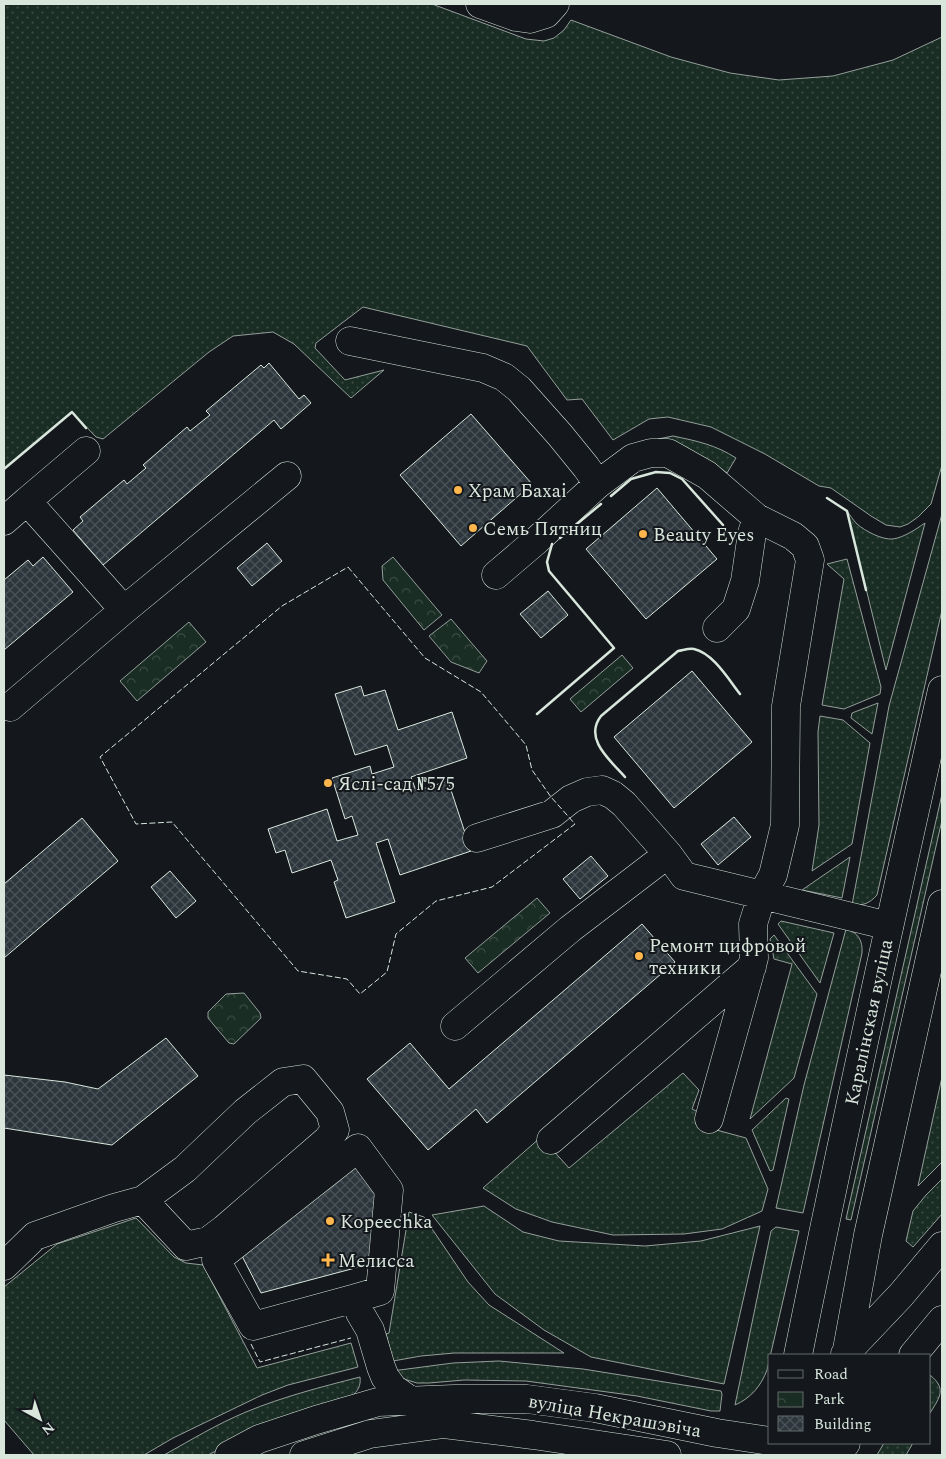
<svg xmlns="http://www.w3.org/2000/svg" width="946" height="1459" font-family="Spectral,serif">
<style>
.grass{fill:url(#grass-dots);stroke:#939e99}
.park{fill:url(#park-crowns);stroke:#939e99}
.building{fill:url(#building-cross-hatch);stroke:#d8e6dc}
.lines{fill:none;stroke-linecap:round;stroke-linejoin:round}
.minor-casing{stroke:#d8e6dc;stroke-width:29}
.major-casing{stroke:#d8e6dc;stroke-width:29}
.minor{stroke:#14181c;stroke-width:28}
.major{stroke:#14181c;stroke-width:28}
.fence{stroke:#d8e6dc;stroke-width:1;stroke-dasharray:6 2.5;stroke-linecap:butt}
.wall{stroke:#d8e6dc;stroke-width:2.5}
.poi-dot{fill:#ffb74d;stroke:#14181c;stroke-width:2}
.labels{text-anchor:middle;stroke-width:4;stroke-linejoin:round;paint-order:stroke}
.poi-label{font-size:19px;fill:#d8e6dc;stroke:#14181c;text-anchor:start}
.street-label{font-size:19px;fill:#d8e6dc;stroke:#14181c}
</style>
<defs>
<pattern id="grass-dots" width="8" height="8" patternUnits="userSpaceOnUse" patternTransform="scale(1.25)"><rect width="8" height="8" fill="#1a2d24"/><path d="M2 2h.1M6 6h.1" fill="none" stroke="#3b4b43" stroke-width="1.8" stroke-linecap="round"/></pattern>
<pattern id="park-crowns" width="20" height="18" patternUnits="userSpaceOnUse" patternTransform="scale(1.25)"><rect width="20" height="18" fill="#1a2d24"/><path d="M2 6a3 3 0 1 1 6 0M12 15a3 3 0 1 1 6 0" fill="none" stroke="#3b4b43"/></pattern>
<pattern id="building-cross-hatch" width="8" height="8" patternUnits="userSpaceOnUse" patternTransform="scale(1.25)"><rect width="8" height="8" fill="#2c363c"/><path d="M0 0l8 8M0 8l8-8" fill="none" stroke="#4a5358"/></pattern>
</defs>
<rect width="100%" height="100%" fill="#14181c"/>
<path class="grass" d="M4,4H432L526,39L544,41L554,38L564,30L571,20L671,57L730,73L779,80L833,76L893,60L942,37V465L931,504L918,517L908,524L900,527L886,525L871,516L831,488L819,486L765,454L711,427L668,417L658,418L649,419L613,440L582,399L567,400L527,346L363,307L316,343L315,348L345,380L384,370L351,398L294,344L273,332L233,336L209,352L103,439L96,437L72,412L4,469Z
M673,436C697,441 716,445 736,458L727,473L706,459L657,441L658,439Z
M847,511C850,515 853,520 857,524C865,531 882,540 893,539C905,537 916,529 925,523L886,670Z
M942,514V610L877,895C870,903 863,906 852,905L889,706Z
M847,559L881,687L880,694L844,709L822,705L844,579L827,564Z
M878,703L872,734L851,718L852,713Z
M820,716L843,720L870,743L852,844L812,871L819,825L818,732Z
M942,794V820L851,1220L846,1219Z
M850,857L842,898L802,890Z
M781,921L834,933L820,983L778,924Z
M846,929C858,932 863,941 862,953L803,1213L776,1208L804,1085Z
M774,935L817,994L794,1078L750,1119L792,964L774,959L770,939Z
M683,1073L699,1090L692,1109L700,1113L698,1125L746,1138L768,1189L762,1211L722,1229L684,1234L613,1235L552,1222L516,1209L483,1188L541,1137L569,1168Z
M942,1077V1162L918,1186Z
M786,1098L789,1099L773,1170L770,1171L752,1130Z
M942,1179V1214L913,1247L906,1241L913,1211L926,1195Z
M484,1206L523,1232L559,1241L645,1246L701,1241L760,1226L724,1384L591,1357L544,1330L495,1294L432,1215Z
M409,1212L424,1217L468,1282L489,1305L564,1353H454L421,1356L393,1361L386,1334L389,1333Z
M136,1218L174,1257L186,1263L203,1265L257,1368L351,1343L358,1367L288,1385L262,1395L173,1438L144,1455H34L4,1420V1287L57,1244Z
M776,1227L799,1231L767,1370C761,1386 751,1398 735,1405L771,1231Z
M499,1361L583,1369L721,1391L722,1394L720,1411H711L637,1396L526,1381L464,1380L429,1383H417L404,1379L392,1371L453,1363Z
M930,1375C946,1388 941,1396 930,1413Z
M360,1377C361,1386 358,1391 351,1397L264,1427L208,1455H164C191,1440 217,1424 246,1412C282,1397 321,1387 360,1377Z
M884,1443H913L906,1455H877Z"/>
<path class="park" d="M393,557L442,615L424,630L383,580L382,566Z
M451,619L487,661L479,673L451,662L429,636Z
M189,622L206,642L137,701L120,681Z
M622,655L633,668L581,712L570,699Z
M537,898L550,913L478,973L465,958Z
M244,993L260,1013L261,1018L234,1044L229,1043L208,1018V1012L226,994Z"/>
<path class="building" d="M269,363L299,399L304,395L311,403L281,429L274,420L103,565L73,530L83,521L80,517L124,480L127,484L146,468L143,465L187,427L190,431L210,415L206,411L261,365L264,368Z
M471,414L532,484L461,546L400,475Z
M657,488L717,559L646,619L586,549Z
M267,543L282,561L252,586L237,568Z
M43,557L73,592L4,650V580L28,560L33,566Z
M548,591L568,615L541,638L520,614Z
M692,671L752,742L674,808L614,737Z
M361,686L364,696L385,690L398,730L452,712L467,758L411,777L416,791L448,781L471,851L400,875L388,839L376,843L395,902L346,918L334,882L338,880L331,860L292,873L285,850L276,853L268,829L327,809L337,841L358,835L352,816L345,819L332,778L370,766L372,774L394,767L387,745L355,755L335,694Z
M734,817L751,837L718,865L701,844Z
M82,818L118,861L4,958V884Z
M591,856L608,876L580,899L563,879Z
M170,871L196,901L176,918L151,887Z
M642,924L675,962L487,1123L476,1109L428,1150L367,1079L410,1043L449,1089Z
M166,1038L198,1076L112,1145L4,1128V1075L65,1082L98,1089Z
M359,1163L378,1188L374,1263L261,1293L241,1254Z"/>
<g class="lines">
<defs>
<path id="minor" d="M480,4L516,17L530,19L546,14L555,4
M350,341L483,368L504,377L519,389L560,435L586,467L598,484
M27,501L86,451
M4,521L27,501L124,610
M496,575L537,540L598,484L633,458L651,453H668L707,475L757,518L793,536L805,546L810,560L786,706L785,825L773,875L762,895L753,924L754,958L709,1119
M717,628L736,609L745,581L752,533L757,518
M10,707L124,610L287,476
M477,838L552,814L571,799L587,792L602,790L613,795L624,804L668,854
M455,1026L570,929L668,854L684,876L889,926
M551,1140L752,967
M4,1266L35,1236L114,1208L143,1200L186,1246L208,1241L224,1229L327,1140L335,1130L330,1112L303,1079L283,1082L245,1112L185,1169L143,1200
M356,1298L380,1291L389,1190L358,1148L216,1260L253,1326L356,1298L360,1313L370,1330L381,1367L385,1377L393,1388L411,1401
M229,1455L259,1439L316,1420L378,1402L454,1399H527L595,1408L717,1433L770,1441
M304,1455L370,1434L444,1424L533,1435L667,1455"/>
<path id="major" d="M845,1354L901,1295L942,1246
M798,1355C843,1133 892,912 942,690
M846,1355L868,1235L942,904
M913,1355L942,1320
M782,1443L826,1455
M837,1455L846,1443"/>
</defs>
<use href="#minor" class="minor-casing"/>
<use href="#major" class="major-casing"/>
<use href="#minor" class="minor"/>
<use href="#major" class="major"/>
<path class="fence" d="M348,567L425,658L481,692L526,745L532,770L551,797L575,824L492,887L436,901L396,934L387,972L360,994L347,979L298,971L172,822L136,824L100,757L282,606Z
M251,1344L260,1362L351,1338"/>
<path class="wall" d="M4,469L72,412L86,428
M611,496L631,479L656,472L670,473L682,479L723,525
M827,498L847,511L866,590
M560,538L601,504
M537,714L614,648L549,571L547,562L552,544
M625,777C611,761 583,739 601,716L678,651C684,650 689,648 694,649C713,653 729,680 740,694"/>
</g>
<g class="poi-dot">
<circle cx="458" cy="490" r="5"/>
<circle cx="473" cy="528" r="5"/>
<circle cx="643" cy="534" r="5"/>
<circle cx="328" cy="783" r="5"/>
<circle cx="639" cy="956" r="5"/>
<circle cx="330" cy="1221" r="5"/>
<path d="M325.5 1252.5h5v5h5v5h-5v5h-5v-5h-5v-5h5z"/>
</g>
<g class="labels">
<g class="poi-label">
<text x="468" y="497">Храм Бахаі</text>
<text x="483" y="535">Семь Пятниц</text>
<text x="653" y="541">Beauty Eyes</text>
<text x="338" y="790">Яслі-сад №575</text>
<text x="649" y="952">Ремонт цифровой<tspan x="649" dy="22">техники</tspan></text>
<text x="340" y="1228">Kopeechka</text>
<text x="338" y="1267">Мелисса</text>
</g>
<g class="street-label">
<text transform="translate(868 1022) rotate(-78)" y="7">Каралінская вуліца</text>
<text transform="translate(615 1415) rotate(10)" y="7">вуліца Некрашэвіча</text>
</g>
</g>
<rect width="946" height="1459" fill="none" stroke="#d8e6dc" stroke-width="10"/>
<rect x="768" y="1354" width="162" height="90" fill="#14181c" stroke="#626a69"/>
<rect x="778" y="1370" width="25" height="8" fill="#14181c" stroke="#626a69"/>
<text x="814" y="1379" font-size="15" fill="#d8e6dc">Road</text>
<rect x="778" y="1392" width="25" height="15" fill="url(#park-crowns)" stroke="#626a69"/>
<text x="814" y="1404" font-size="15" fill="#d8e6dc">Park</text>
<rect x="778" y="1416" width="25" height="15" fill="url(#building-cross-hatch)" stroke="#626a69"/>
<text x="814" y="1429" font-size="15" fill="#d8e6dc">Building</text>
<g transform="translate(40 1419) rotate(140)" stroke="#14181c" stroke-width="4" paint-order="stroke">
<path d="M0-4L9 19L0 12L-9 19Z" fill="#d8e6dc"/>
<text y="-8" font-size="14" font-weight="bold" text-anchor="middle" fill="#d8e6dc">N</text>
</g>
</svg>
